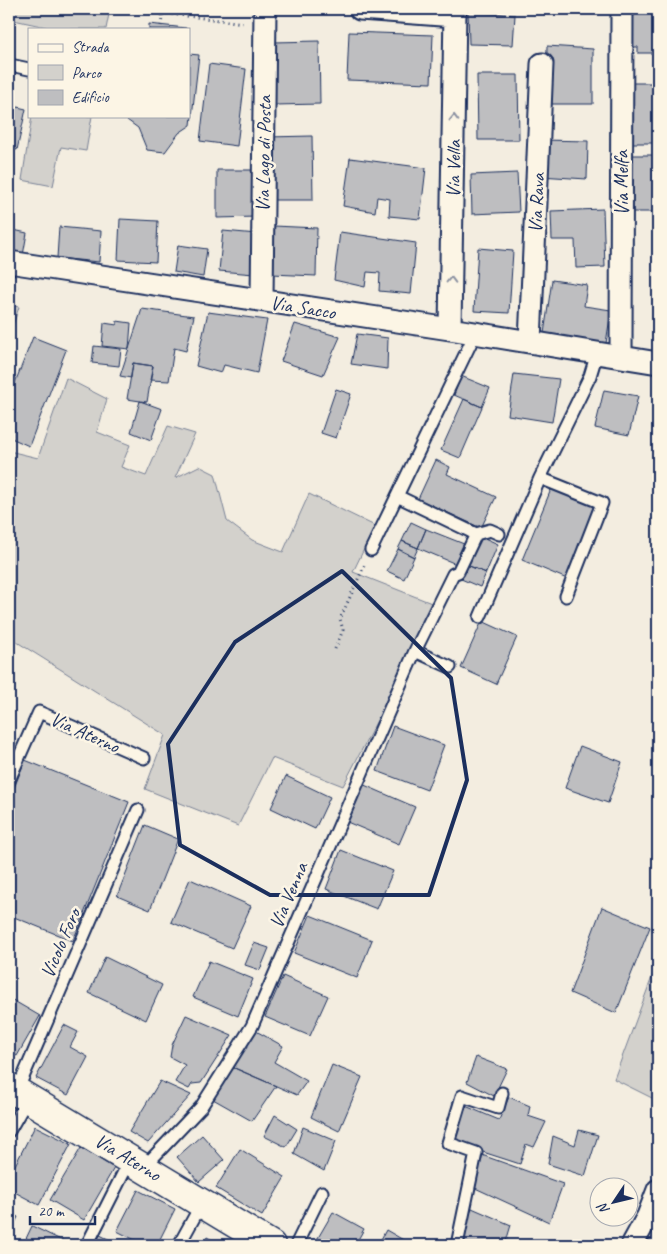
<svg xmlns="http://www.w3.org/2000/svg" width="667" height="1254" font-family="Caveat,sans-serif">
<style>
.green{fill:#d3d1cc;stroke:#778095}
.building{fill:#bebec0;stroke:#1b2f5e}
.lines{fill:none;stroke-linecap:round;stroke-linejoin:round}
.lane-casing{stroke:#1b2f5e;stroke-width:15}
.street-casing{stroke:#1b2f5e;stroke-width:25}
.secondary-casing{stroke:#1b2f5e;stroke-width:31}
.path{stroke:#1b2f5e;stroke-width:3;stroke-dasharray:1 4;stroke-linecap:butt}
.lane{stroke:#fcf5e5;stroke-width:11}
.street{stroke:#fcf5e5;stroke-width:21}
.secondary{stroke:#fcf5e5;stroke-width:28}
.oneway{stroke:#8c92a2}
.marked{fill:none;stroke:#1b2f5e;stroke-width:4;stroke-linejoin:round}
.labels{text-anchor:middle;stroke-width:5;stroke-linejoin:round;paint-order:stroke}
.street-label{font-size:20px;fill:#1b2f5e;stroke:#fcf5e5}
</style>
<rect width="100%" height="100%" fill="#f3ede0"/>
<filter id="ink" filterUnits="userSpaceOnUse"><feTurbulence type="fractalNoise" baseFrequency=".02" numOctaves="2"/><feDisplacementMap in="SourceGraphic" scale="10" xChannelSelector="R" yChannelSelector="G"/><feConvolveMatrix kernelMatrix="1 2 1 2 8 2 1 2 1" color-interpolation-filters="sRGB"/></filter>
<g filter="url(#ink)">
<path class="green" d="M9,9H110L106,29H46V27L9,19Z
M32,116H92L86,151L61,147L53,186L22,180Z
M9,305L19,307L9,337Z
M66,378L107,399L97,432L130,445L121,467L146,476L168,426L195,434L175,478L199,466L215,474L227,521L252,540L283,552L309,494L375,526L353,572L434,604L400,676L343,786L272,758L238,826L145,789L165,735L9,637V451L38,458Z
M658,961V1101L614,1079Z"/>
<path class="building" d="M626,9H658V53H638V47H627Z
M468,11L515,15L513,45L469,44Z
M149,24L186,28V29H149Z
M349,32L433,35L431,83L347,80Z
M319,41L320,104L275,105L274,42Z
M547,46L593,49V104H546Z
M189,54L199,55L191,125L179,133L165,152L147,150L138,128L127,120V116H189Z
M209,64L246,69L237,146L200,141Z
M477,75H518L519,140H478Z
M629,83H658V143H628Z
M9,105L26,109L17,150L9,148Z
M312,136L313,200H269L267,137Z
M542,140L588,141L587,179L540,176Z
M627,155H658V212H628Z
M350,158L426,168L420,219L389,216L390,199L377,197L375,212L343,206Z
M217,170H255L256,217L217,218Z
M517,173L519,212L472,214L471,175Z
M603,209L605,267L576,268L575,240H552L551,211Z
M120,219L158,221L156,262L118,260Z
M274,226L317,228L316,276L272,274Z
M59,227L101,231L99,262L57,258Z
M9,229L27,233L22,261L9,259Z
M223,231L257,234L254,274L219,271Z
M340,232L416,243L411,294L379,291L380,273L367,272L365,287L334,280Z
M178,245L207,249L203,277L174,272Z
M478,248L513,251L509,313L474,311Z
M552,280L587,285L584,306L611,310L605,350L543,340Z
M142,309L194,316L186,351L174,348L169,381L150,380L153,366L133,363L131,378L120,376Z
M208,312L267,320L257,373L224,365L221,373L196,366Z
M117,321L131,323L129,349L102,346L104,323L117,325Z
M295,324L340,337L323,375L281,361Z
M357,334L388,338L387,369L351,364Z
M33,337L66,350L29,446L9,437V398Z
M94,346L121,349L119,366L92,363Z
M133,363L153,366L147,402L127,399Z
M514,374L559,379L552,422L508,415Z
M461,376L490,388L482,407L454,395Z
M336,389L351,394L336,438L321,433Z
M604,390L638,396L629,435L595,428Z
M464,399L482,407L460,458L441,450Z
M140,401L162,409L151,440L131,432Z
M436,460L450,467L447,474L496,497L481,528L418,499Z
M552,487L597,505L567,579L522,560Z
M411,522L426,529L418,548L402,541Z
M426,529L464,544L456,564L418,548Z
M480,536L498,544L486,573L467,565Z
M402,541L418,548L414,557L398,549Z
M398,549L414,557L404,579L387,571Z
M467,565L486,573L480,587L461,579Z
M482,621L517,637L496,684L461,668Z
M393,726L444,745L427,790L377,771Z
M580,746L622,762L608,803L565,788Z
M25,760L129,802L73,941L9,915V801Z
M286,776L330,797L315,829L271,808Z
M362,784L415,807L399,844L347,822Z
M145,825L178,839L150,910L117,896Z
M341,850L393,871L377,909L326,889Z
M190,879L251,906L232,948L171,922Z
M602,907L650,927L616,1013L570,993Z
M310,915L372,940L357,978L294,953Z
M254,943L269,948L260,970L245,965Z
M105,957L162,985L146,1020L89,993Z
M209,961L253,979L238,1016L193,997Z
M283,976L328,996L310,1036L265,1017Z
M9,998L40,1016L17,1056L9,1052Z
M186,1015L232,1035L201,1083L192,1084L189,1089L175,1082L185,1065L170,1057L172,1045Z
M64,1025L78,1032L70,1047L88,1057L68,1095L36,1078Z
M256,1031L283,1046L274,1062L307,1081L297,1095L232,1067Z
M476,1057L507,1069L494,1096L467,1082Z
M332,1065L362,1077L339,1131L311,1117Z
M232,1067L276,1086L252,1121L213,1099Z
M160,1081L191,1095L148,1143L129,1132Z
M509,1097L530,1106L528,1116L546,1122L534,1147L526,1144L520,1164L455,1143L463,1105L499,1120Z
M275,1115L297,1129L286,1147L264,1136Z
M35,1126L71,1144L39,1205L9,1189V1177Z
M303,1127L336,1141L324,1171L294,1154Z
M579,1130L598,1135L585,1176L548,1164L553,1136L575,1145Z
M202,1135L224,1160L199,1182L177,1157Z
M81,1148L114,1168L84,1220L50,1200Z
M240,1149L285,1177L262,1216L216,1188Z
M479,1154L563,1184L549,1222L473,1187Z
M138,1190L175,1209L157,1245H145L117,1231Z
M465,1205L511,1225L505,1245H473L459,1240Z
M333,1212L364,1229L355,1245H319L315,1243Z
M9,1213L18,1217L9,1235Z
M32,1226L69,1244V1245H23Z
M386,1230L412,1245H378Z
M100,1235L120,1245H95Z
M207,1237L221,1245H203Z"/>
<g class="lines">
<defs>
<path id="lane" d="M9,69L10,65L29,69
M540,478L602,503L566,596
M397,496L476,534L490,530L499,534
M371,550L475,334
M480,617L540,478L590,376L597,353
M415,651L453,574L458,572L476,534
M9,780L39,712L144,758
M17,1091L138,810
M9,1131L28,1098
M144,1167L201,1107L252,1026L415,651L450,667
M87,1245L130,1160
M179,1245L202,1203
M296,1245L322,1192
M457,1245L476,1153L448,1143L462,1096L498,1108L502,1093"/>
<path id="street" d="M360,9L455,16
M9,262L450,329L658,363
M262,300L265,9
M450,329L455,9
M530,342L542,64
M621,357L622,9
M632,1245L648,1216L658,1190"/>
<path id="secondary" d="M9,1087L271,1245"/>
</defs>
<use href="#lane" class="lane-casing"/>
<use href="#street" class="street-casing"/>
<use href="#secondary" class="secondary-casing"/>
<path class="path" d="M162,13L244,23
M161,26L163,9
M335,649L343,630L340,619L365,564"/>
<use href="#lane" class="lane"/>
<use href="#street" class="street"/>
<use href="#secondary" class="secondary"/>
</g>
<defs><path id="oneway-chevron" d="M-2-3.5L2.5 0L-2 3.5" fill="none" stroke-width="1.6" stroke-linecap="round" stroke-linejoin="round" transform="scale(1.25)"/></defs>
<g class="oneway">
<use href="#oneway-chevron" transform="translate(454 118) rotate(-89)"/>
<use href="#oneway-chevron" transform="translate(451 280) rotate(-89)"/>
</g>
</g>
<path class="marked" d="M342,571L451,678L467,780L429,895H270L180,845L168,744L235,642Z"/>
<g class="labels">
<g class="street-label">
<text transform="translate(263 154) rotate(-89)" y="7">Via Lago di Posta</text>
<text transform="translate(453 169) rotate(-89)" y="7">Via Vella</text>
<text transform="translate(621 183) rotate(-90)" y="7">Via Melfa</text>
<text transform="translate(536 203) rotate(-87)" y="7">Via Rava</text>
<text transform="translate(303 307) rotate(9)" y="7">Via Sacco</text>
<text transform="translate(85 732) rotate(24)" y="7">Via Aterno</text>
<text transform="translate(288 895) rotate(-67)" y="7">Via Venna</text>
<text transform="translate(60 943) rotate(-67)" y="7">Vicolo Foro</text>
<text transform="translate(128 1157) rotate(31)" y="7">Via Aterno</text>
</g>
</g>
<rect width="667" height="1254" fill="none" stroke="#fcf5e5" stroke-width="30"/>
<rect x="15" y="15" width="637" height="1224" fill="none" stroke="#1b2f5e" stroke-width="2" filter="url(#ink)"/>
<rect x="28" y="28" width="162" height="90" fill="#fcf5e5" stroke="#a2a6af"/>
<rect x="38" y="44" width="25" height="8" fill="#fcf5e5" stroke="#a2a6af"/>
<text x="72" y="52" font-size="15" fill="#1b2f5e">Strada</text>
<rect x="38" y="65" width="25" height="15" fill="#d3d1cc" stroke="#a2a6af"/>
<text x="72" y="78" font-size="15" fill="#1b2f5e">Parco</text>
<rect x="38" y="90" width="25" height="15" fill="#bebec0" stroke="#a2a6af"/>
<text x="72" y="102" font-size="15" fill="#1b2f5e">Edificio</text>
<g transform="translate(614 1202) rotate(235)"><circle r="24" fill="#fcf5e5" stroke="#a2a6af"/>
<path d="M0-4L9 19L0 12L-9 19Z" fill="#1b2f5e"/>
<text y="-8" font-size="14" font-weight="bold" text-anchor="middle" fill="#1b2f5e">N</text>
</g>
<path d="M30 1216v8h65v-8" fill="none" stroke="#1b2f5e" stroke-width="2.5"/>
<text x="38" y="1216" font-size="15" fill="#1b2f5e" stroke="#fcf5e5" stroke-width="4" paint-order="stroke">20 m</text>
</svg>
